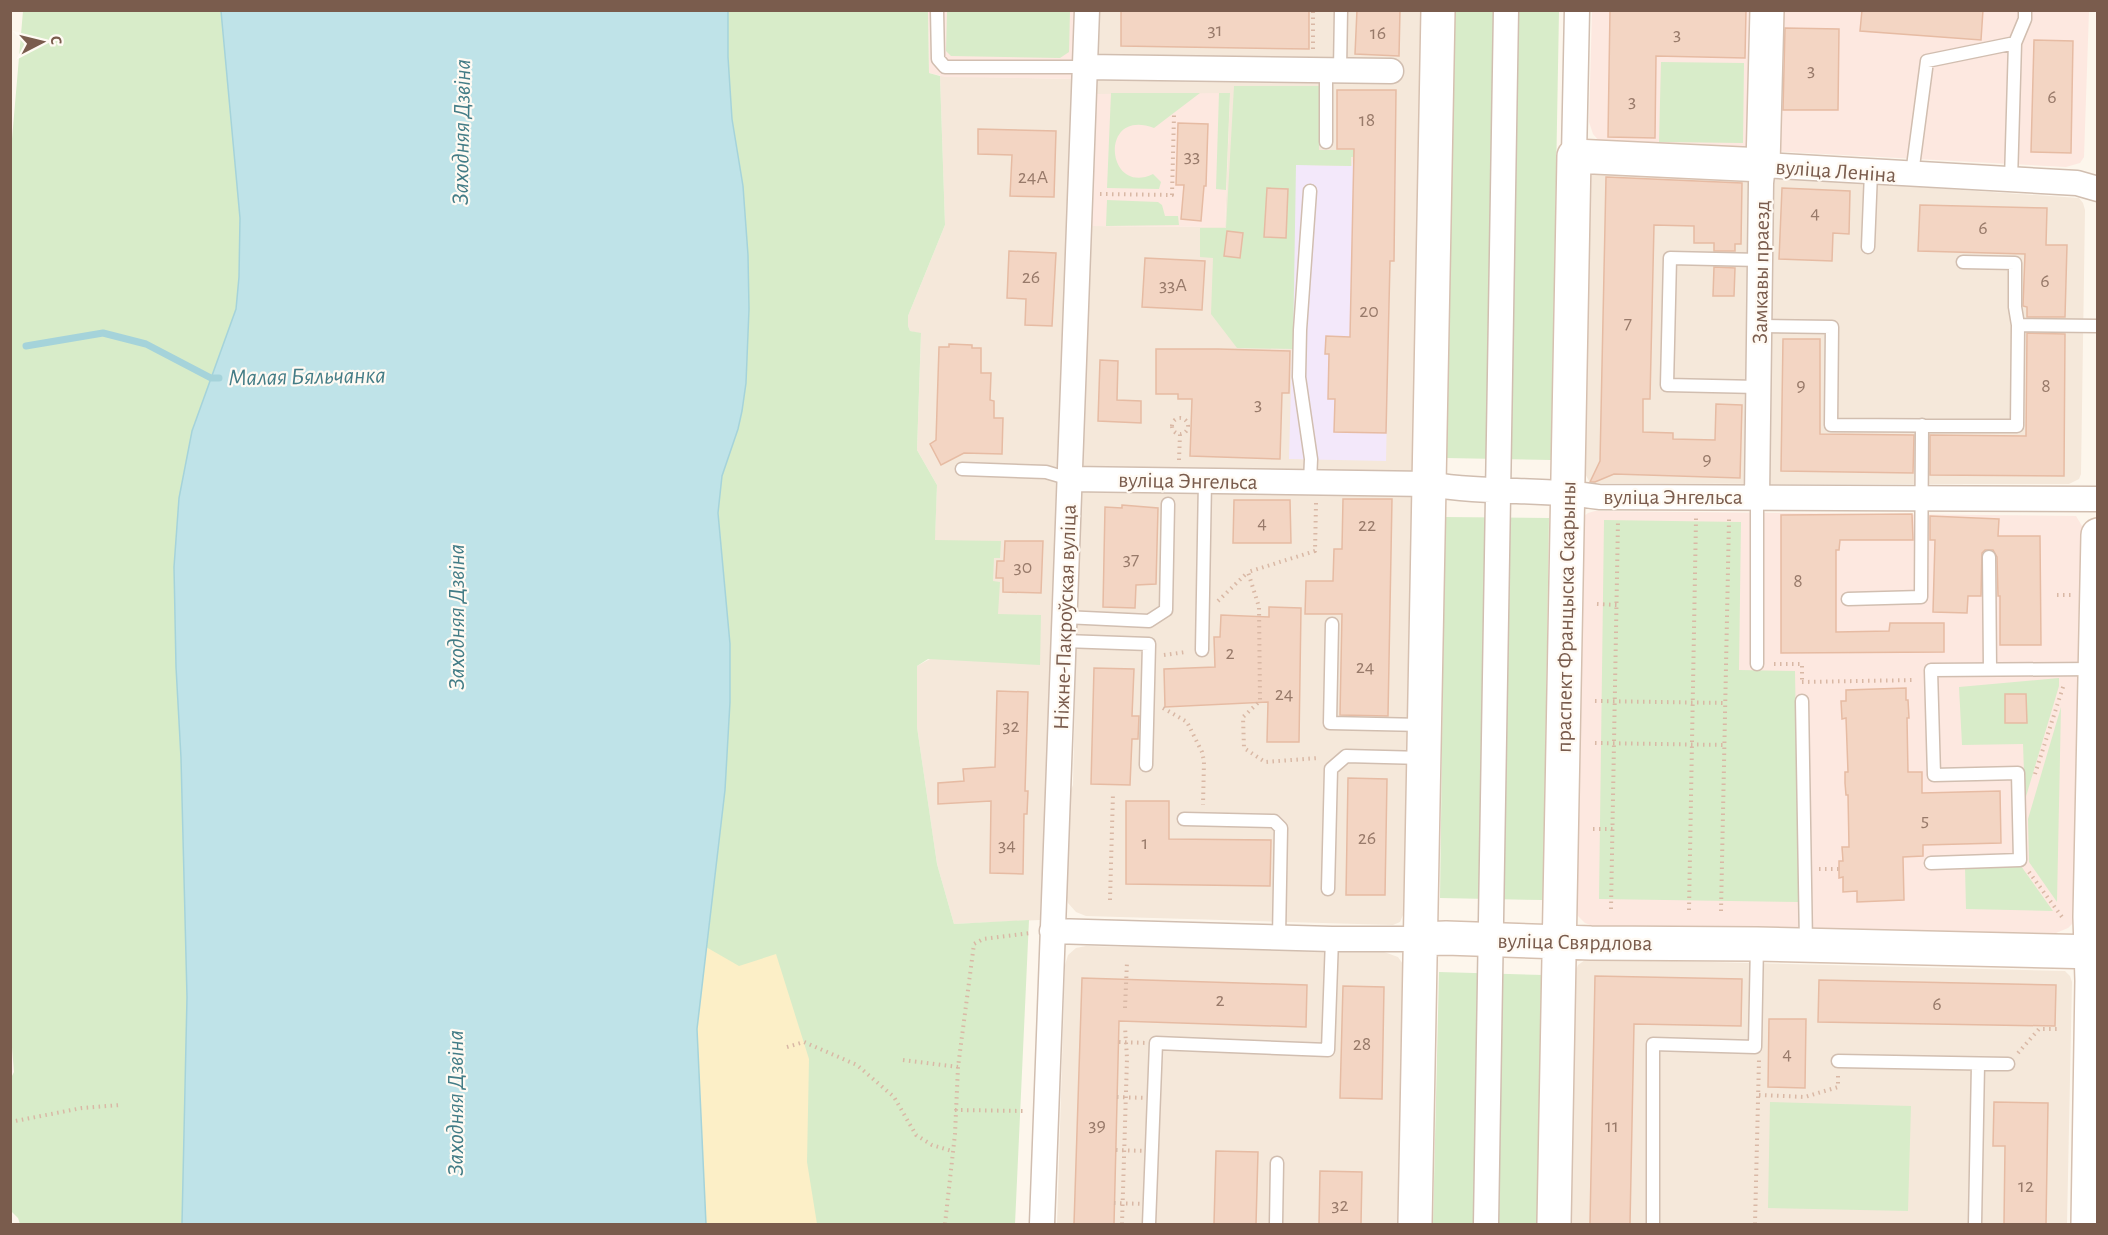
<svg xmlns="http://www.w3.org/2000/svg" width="2108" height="1235" font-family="'Alegreya Sans',sans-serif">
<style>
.residential{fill:#f5e8da}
.commercial{fill:#fde8e0}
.education{fill:#f3e8fa}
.green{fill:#d8ecc9}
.sand{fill:#fcefc7}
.water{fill:#bfe3e8;stroke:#a5d3da;stroke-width:1.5}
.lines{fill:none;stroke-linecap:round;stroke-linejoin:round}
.stream{stroke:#a5d3da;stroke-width:7}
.building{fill:#f3d5c3;stroke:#e6bba3;stroke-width:1.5}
.lane-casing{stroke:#d1beb0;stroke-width:15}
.street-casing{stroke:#d1beb0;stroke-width:27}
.secondary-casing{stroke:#d6c0b0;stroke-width:36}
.path{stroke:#d9b8a5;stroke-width:4;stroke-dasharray:1.5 4.5;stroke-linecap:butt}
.lane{stroke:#fff;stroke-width:12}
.street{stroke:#fff;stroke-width:24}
.secondary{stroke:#fff;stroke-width:33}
.path-bridge{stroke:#d9b8a5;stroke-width:4;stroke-dasharray:1.5 4.5;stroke-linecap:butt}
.labels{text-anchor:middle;stroke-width:4.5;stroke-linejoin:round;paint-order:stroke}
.number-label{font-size:20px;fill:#987a6a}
.street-label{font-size:22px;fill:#7a5c4d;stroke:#fffaf3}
.water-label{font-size:24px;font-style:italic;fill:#437c86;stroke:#fffaf3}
</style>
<rect width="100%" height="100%" fill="#fdf6ec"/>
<path class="residential" d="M1097,11H1421L1405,907L1403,915L1400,922L1393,925L1086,916L1076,912L1068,903L1066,892L1069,795L1073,785L1079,501L1089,226L1225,227L1230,94H1094Z
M940,76L1076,79L1040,920L954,924L937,864L917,727V666L930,659L937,485L917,450L921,334L910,331L908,326V316L945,225Z
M1589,169L1745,175L2079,198L2083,203L2085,210L2081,474L2079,479L2069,484H1783L1594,483L1589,481L1583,470Z
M1086,946L1384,952L1398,957L1403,964L1405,972L1399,1224H1057L1065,965L1068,955L1076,948Z
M1593,959L2065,971L2070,976L2072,982L2067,1224H1569L1575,973L1578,965L1585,960Z"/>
<path class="commercial" d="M928,11H1078L1076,79L945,77L929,73Z
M1592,11H2089L2084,157L2080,163L2066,167L1600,142L1593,134L1589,122Z
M1230,93L1225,227L1089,226L1094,94Z
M1595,511L2076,516L2082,526L2080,683L2075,916L2073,923L2068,928L2056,933L1593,926L1585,923L1578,916L1576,906L1583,517L1588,513Z"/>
<path class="education" d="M1353,158L1396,159L1394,261H1390L1386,461L1289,459L1292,349L1246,344L1252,164L1352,166Z"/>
<path class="green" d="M23,11H221L240,218L239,277L236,309L192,431L179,498L174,567L176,667L181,758L187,997L182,1224H20L18,1218L11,1211L10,1080L14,1072L10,1023V162Z
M728,11H928L929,73L940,76L945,225L908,316V326L910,331L921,333L917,450L937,485L935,540L1001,541L1000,558H994L993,581L1000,582L998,614L1041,615L1040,665L928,659L917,666V727L937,864L954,924L1029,920L1015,1224H706L697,1029L725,790L730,702V644L718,513L722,476L738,429L742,411L746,383L749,309L743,186L732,119L728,57Z
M947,11H1070L1069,52L1060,58L951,56L946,51Z
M1454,11H1559L1551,460L1445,458Z
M1661,62L1744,63L1743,143L1659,142Z
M1234,86H1320L1319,150H1358V157H1351V166L1296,165L1293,349L1237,348L1211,314L1213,258L1200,257V228H1226Z
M1111,93H1200L1154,128C1098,107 1106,197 1153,174L1161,182L1159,189L1107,188Z
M1219,93H1230L1226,190L1216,189Z
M1107,200L1158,202L1162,205L1165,216H1178L1179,225L1106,226Z
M1445,517L1549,518L1543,900L1440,898Z
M1604,520L1741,522L1739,670L1795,671L1799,902L1599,899Z
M2059,678V686L2025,800L2023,744L1962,745L1959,687Z
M2061,707L2057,902L2029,862L2028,819Z
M2021,866L2053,911L1966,909L1965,867Z
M1439,972L1543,975L1537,1224H1433Z
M1770,1102L1911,1106L1908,1211L1768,1208Z"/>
<path class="sand" d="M706,947L739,966L776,954L809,1059L807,1162L817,1224H706L697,1029Z"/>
<path class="water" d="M221,11H728V57L732,119L743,186L748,255L749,309L746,383L742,411L738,429L722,476L718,513L730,644V702L725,790L697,1029L706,1224H182L187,997L181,758L176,667L174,567L179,498L192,431L236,309L239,277L240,218Z"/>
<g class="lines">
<path class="stream" d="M26,346L103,333L146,344L211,378H219"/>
</g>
<path class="building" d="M1121,10L1309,11V49L1121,46Z
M1357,10H1400L1399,56L1355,54Z
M1610,10H1746L1745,58L1656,56L1655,138L1608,137Z
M1862,10H1983L1981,40L1860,31Z
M1785,28L1839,29L1838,110H1783Z
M2034,40L2073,41L2071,153L2031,152Z
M1337,90H1396L1394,261H1390L1386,433L1334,432L1335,399H1328L1329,354H1325L1326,336L1350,337L1354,149H1337Z
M1178,123L1208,124L1206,186H1204L1201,221L1181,219L1184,185H1176Z
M978,129L1056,131L1054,197L1010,196L1012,155L978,154Z
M1606,177L1742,183L1741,244H1735V251H1714V243H1694V226L1654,225L1650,399H1643V432L1673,433V439L1715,440L1716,404L1742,405L1740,478L1614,474L1595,482H1590L1600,461Z
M1267,188L1288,189L1286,238L1264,237Z
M1782,188L1850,191L1849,234L1833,233L1832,261L1779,259Z
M1920,205L2047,208L2046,245H2067L2065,317H2027V307L2023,306L2025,254L1918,251Z
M1227,231L1243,233L1240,258L1224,256Z
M1009,251L1056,253L1052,326L1025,325L1026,299L1007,298Z
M1145,258L1205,261L1202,310L1142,307Z
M1714,267L1735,268L1734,296H1713Z
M2027,333L2065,334L2064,476L1930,475V435L2026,436Z
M1783,339H1820V434L1914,435L1913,473L1781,471Z
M949,344L972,345V348H981V373H991L990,400L994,401V418H1003L1002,454L964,453L941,465L930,444L936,440L939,347H949Z
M1156,349H1218L1290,351L1289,393H1282L1280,459L1190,456L1192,399H1178V394H1156Z
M1100,360L1118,361L1117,400L1141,401V423L1098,421Z
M1343,499H1392L1388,716L1340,715L1342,614H1305L1306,581H1333L1334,549H1342Z
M1234,500H1290L1291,543H1233Z
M1122,505L1158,508L1156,584L1136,585L1135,608L1103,607L1105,507L1122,508Z
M1912,514L1913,540H1840L1839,550H1836V632L1889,631L1890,623H1944V652L1781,653V515Z
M1930,516L1999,519L1998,536H2040L2041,645H2000V596H1998L1997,557L1993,550H1985L1982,553L1981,596H1968L1967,613L1933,612L1935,540H1930Z
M1005,541H1043L1041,593L1003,592V578H996L997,561H1004Z
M1269,607L1301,608L1299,742H1267L1268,702L1165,707L1164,669L1215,667L1214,637H1220L1221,615L1269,617Z
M1094,668L1134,669L1132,716H1139L1138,739H1132L1130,785L1091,784Z
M1906,688V700H1908L1909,718H1907L1908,772H1922V793L2000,791L2001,843L1923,845V856L1903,857L1904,900L1857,902V891L1843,892V877L1839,878V861H1843L1842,847H1849L1848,795H1846L1845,783V772H1848L1846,718L1842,719L1841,701H1846V690Z
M997,691L1028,692L1025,791H1028L1027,814H1024L1023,874L990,873L991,801L938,804V783L964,781L963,769L995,767Z
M2005,694H2026L2027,723H2005Z
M1348,778L1387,779L1385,895H1346Z
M1126,801H1169V839L1271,840L1270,886L1126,884Z
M1595,976L1742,979L1741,1026L1634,1024L1630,1224H1590Z
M1082,978L1307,985L1306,1027L1119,1021L1114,1224H1074Z
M1819,980L2056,985L2055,1026L1818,1022Z
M1343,986L1384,987L1382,1099L1340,1098Z
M1769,1019H1806L1805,1088L1768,1087Z
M1994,1102L2048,1103L2046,1224H2004L2005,1146H1993Z
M1216,1151L1258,1152L1256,1224H1214Z
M1320,1171L1362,1172L1361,1224H1319Z"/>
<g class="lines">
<defs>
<path id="lane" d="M937,10L938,59L945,67H1085
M1340,70L1341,10
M1326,142V70
M1912,174L1927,61L2015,43
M2011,180L2015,43L2025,19V10
M1310,191L1300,330L1299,377L1311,459L1310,482
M1868,247L1871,172
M2018,325L2098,326
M1759,326L1832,327L1831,425L2017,426L2018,325L2015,307V263L1963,262
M1758,387L1667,385L1670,258L1760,260
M962,469L1046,472L1070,479
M1989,557L1990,669
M1848,599L1921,597L1922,425
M1064,617L1149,621L1166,610L1168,504
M1332,624L1330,723L1423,725
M1064,641L1149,644L1146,765
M1202,650L1205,481
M1757,664V497
M1802,701L1806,944
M1184,819L1274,821L1281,828L1279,937
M1931,863L2020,860L2018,773L1934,775L1931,670L2095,669
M1328,889L1331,769L1346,756L1423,758
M1838,1061L2008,1064
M1149,1224L1156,1043L1328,1050L1332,939
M1276,1224L1277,1163
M1653,1224V1044L1755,1047L1757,944
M1975,1224L1978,1064"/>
<path id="street" d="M1085,67L1391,71
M1574,156L1577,10
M1070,479L1429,484C1485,494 1542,488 1599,497L2098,499
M1757,497L1761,183L1763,165L2077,183L2098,189
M1052,931L1332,939H1420
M1042,1224L1087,10
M1486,1224L1506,10"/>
<path id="secondary" d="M1420,939L1446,938L1591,943L1757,944L2098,952
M1415,1224L1438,10
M1554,1224L1574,156L1763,165L1767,10
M2088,1224L2092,981L2090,917L2098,535"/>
</defs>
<use href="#lane" class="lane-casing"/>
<use href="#street" class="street-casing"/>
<use href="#secondary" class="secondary-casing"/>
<path class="path" d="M1313,49V10
M1100,194L1172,195L1174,115
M1172 426a8 8 0 1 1 16 0a8 8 0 1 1-16 0Z
M1179,460L1180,434
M1316,503L1315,551L1248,572L1259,607L1260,701L1243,717L1244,748L1265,762L1318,758
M2057,595H2071
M1218,601L1248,572
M1597,604L1617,605
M1164,655L1186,652
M1774,664H1802V683
M1802,682L1915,680
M1595,701L1725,703
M1163,708L1187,722L1202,752L1204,761L1203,805
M1595,743L1725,745
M2035,774L2064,684
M1593,829H1613
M1819,869H1839
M2029,872L2062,917
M1110,900L1113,793
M1611,909L1618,520
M1689,910L1696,518
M1721,911L1729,519
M1125,1008L1127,962
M787,1047L804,1042L857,1065L894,1097L916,1135L932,1145L952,1151
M2018,1053L2039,1029H2060
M903,1060L958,1067
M1759,1095L1805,1097L1838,1087V1075
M955,1110L1024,1111
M10,1122L82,1108L120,1105
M945,1224L955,1134L958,1067L974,944L983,939L1031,933
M1122,1224L1127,1058L1125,1027
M1755,1224L1759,1060"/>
<use href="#lane" class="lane"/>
<use href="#street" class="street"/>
<use href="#secondary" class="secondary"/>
<path class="path-bridge" d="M1119,1042L1148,1043
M1117,1097L1147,1098
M1116,1150L1146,1151
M1114,1203L1144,1204"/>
</g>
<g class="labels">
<g class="number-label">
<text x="1215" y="36">31</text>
<text x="1378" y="39">16</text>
<text x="1677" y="40">3</text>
<text x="1811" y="76">3</text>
<text x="2052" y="103">6</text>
<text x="1632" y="107">3</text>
<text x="1367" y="126">18</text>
<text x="1192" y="162">33</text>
<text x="1033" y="183">24А</text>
<text x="1815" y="219">4</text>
<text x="1983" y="234">6</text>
<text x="1031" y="283">26</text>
<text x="2045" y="287">6</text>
<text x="1173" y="291">33А</text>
<text x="1369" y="317">20</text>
<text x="1628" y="329">7</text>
<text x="1801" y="391">9</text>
<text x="2046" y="392">8</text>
<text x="1258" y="410">3</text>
<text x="1707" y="465">9</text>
<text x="1262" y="529">4</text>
<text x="1367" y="531">22</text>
<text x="1131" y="565">37</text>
<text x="1023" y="573">30</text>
<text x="1798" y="587">8</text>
<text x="1230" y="659">2</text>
<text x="1365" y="673">24</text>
<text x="1284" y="700">24</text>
<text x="1011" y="732">32</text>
<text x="1925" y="826">5</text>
<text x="1367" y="844">26</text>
<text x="1145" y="849">1</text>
<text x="1007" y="851">34</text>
<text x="1220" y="1006">2</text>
<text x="1937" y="1010">6</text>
<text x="1362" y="1050">28</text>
<text x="1787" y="1060">4</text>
<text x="1097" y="1131">39</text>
<text x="1612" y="1132">11</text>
<text x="2026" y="1192">12</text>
<text x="1340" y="1211">32</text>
</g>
<g class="street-label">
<text transform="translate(1836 170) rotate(4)" y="8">вуліца Леніна</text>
<text transform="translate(1760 272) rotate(-89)" y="8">Замкавы праезд</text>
<text transform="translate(1188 480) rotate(1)" y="8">вуліца Энгельса</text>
<text x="1673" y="504">вуліца Энгельса</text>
<text transform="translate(1064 617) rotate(-88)" y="8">Ніжне-Пакроўская вуліца</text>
<text transform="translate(1565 617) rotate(-89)" y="8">праспект Францыска Скарыны</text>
<text transform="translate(1575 941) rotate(1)" y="8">вуліца Свярдлова</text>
</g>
<g class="water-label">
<text transform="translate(461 132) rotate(-89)" y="8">Заходняя Дзвіна</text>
<text transform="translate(307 376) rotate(-1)" y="8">Малая Бяльчанка</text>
<text transform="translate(456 617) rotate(-90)" y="8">Заходняя Дзвіна</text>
<text transform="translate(455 1103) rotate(-90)" y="8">Заходняя Дзвіна</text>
</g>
</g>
<rect width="2108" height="1235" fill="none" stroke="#7a5c4d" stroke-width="24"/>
<g transform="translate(42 42) rotate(83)" stroke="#fffaf3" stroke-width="4.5" paint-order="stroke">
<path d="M0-4.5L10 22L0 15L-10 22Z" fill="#7a5c4d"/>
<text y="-9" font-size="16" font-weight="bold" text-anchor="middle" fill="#7a5c4d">С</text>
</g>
</svg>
